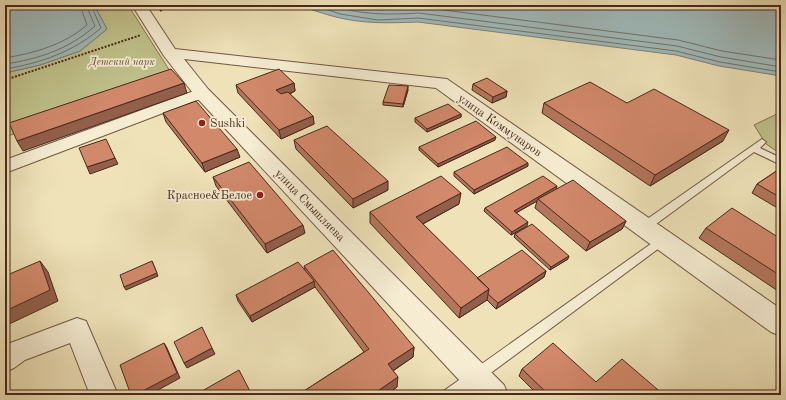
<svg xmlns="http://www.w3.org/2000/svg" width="786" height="400" font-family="'Old Standard TT',serif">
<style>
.green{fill:#c0c18b;stroke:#847553}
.water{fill:#a0babb;stroke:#7d807b}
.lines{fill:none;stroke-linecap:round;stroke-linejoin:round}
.shore{stroke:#74726b;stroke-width:1}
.service-casing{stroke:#725742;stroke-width:2}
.minor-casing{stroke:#725742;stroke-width:2}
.tertiary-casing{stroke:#725742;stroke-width:2}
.path{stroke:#49291b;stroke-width:2;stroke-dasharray:2 1.5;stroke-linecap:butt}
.service{fill:#f5ecd2;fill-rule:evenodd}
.minor{fill:#f5ecd2;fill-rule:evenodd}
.tertiary{fill:#f5ecd2;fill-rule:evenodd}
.wall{fill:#b4755c;stroke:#49291b}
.shaded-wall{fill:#925f4b;stroke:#49291b}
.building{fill:#d1886b;stroke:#49291b}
.poi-dot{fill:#8f2418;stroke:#f5ecd2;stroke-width:1.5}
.labels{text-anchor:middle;stroke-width:3.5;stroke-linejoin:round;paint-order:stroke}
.far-park-label{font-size:10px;font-style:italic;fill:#614731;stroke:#f5ecd2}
.poi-label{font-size:12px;fill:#49291b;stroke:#f5ecd2;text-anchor:start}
.street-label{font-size:12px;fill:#49291b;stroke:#f5ecd2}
</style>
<rect width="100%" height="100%" fill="#efe2b9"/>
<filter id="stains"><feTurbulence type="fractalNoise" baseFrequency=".005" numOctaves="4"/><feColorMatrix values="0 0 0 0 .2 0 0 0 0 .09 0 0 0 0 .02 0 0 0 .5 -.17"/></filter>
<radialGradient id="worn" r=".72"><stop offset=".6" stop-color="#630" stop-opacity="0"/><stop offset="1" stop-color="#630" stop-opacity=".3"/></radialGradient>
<path class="green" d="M94,5H128L175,79L5,137V73L40,65L80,51L107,29Z
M781,112V154L766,144L754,125Z"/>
<path class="water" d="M5,5H94L107,29L80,51L40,65L5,73Z
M289,5H781V76L719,66L676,55L418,22C391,23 366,24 340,18C322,14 308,7 289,5Z"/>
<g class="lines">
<path class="shore" d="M314,5L340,14L378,20L418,18L676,51L720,62L781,72
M330,5C360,15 387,15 419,13L677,46L721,57L781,67
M355,5L379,9L420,7L678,40L722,51L781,60
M5,58C34,53 64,45 87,25L80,5
M5,64C39,59 69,49 95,26L86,5
M5,69C41,63 73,52 101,28L91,5"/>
<defs>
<path id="service" d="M762,139L766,142L760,148L781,158V165L754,152L648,230H640L639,227L640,224Z
M662,236L666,237L667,240L666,243L461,395H443L445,390Z"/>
<path id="minor" d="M202,88L208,90L210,93L208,96L5,173V160Z
M77,318L86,321L118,395H90L70,343L25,360L14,368L5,372V345Z"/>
<path id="tertiary" d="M132,5H146L175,49L447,79L781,309V336L771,332L436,88L184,59L208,89L504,385L508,395H473L196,97L164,56Z"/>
</defs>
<use href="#service" class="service-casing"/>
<use href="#minor" class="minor-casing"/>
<use href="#tertiary" class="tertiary-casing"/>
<path class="path" d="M160,11L170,5
M5,80L141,35"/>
<use href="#service" class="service"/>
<use href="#minor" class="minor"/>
<use href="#tertiary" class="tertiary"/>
</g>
<path class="wall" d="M294,83L295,91L290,94L313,116L314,124L281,139L238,93L236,85Z
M473,84L507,91L506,97L492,103L472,90Z
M408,90L403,107L383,105V102Z
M544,103H627L723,141L650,186L542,113Z
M163,113L240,157L205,172L166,122Z
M461,114V117L427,132L415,122V118Z
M294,140L388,190L353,208L296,149Z
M495,140L438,167L419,150V147Z
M528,166L474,194L454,176V172Z
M781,168V210L752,193L757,184Z
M213,177L305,233L267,253L216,186Z
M557,189L626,221L622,229L586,251L535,208L537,201L516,213L527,226L511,235L484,211L485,208Z
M459,204L423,224L477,278L546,271L544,277L496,309L487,300L459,318L370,223V212Z
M706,228L781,239V293L699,238Z
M515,234L568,259L550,270L514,237Z
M304,266L414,347L413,357L393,371L397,387L386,395H304V391L364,352L315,287L252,322L238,301L236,295L305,270Z
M522,369L596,382L664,395H538L519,376Z"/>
<path class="shaded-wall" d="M184,83L187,93L23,151L17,141Z
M294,83L295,91L278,98L276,90Z
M408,86V90L403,107V104Z
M507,91L506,97L492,103L493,97Z
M461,114V117L427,132V129Z
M313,116L314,124L281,139L279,130Z
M729,130L723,141L650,186L655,175Z
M496,137L495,140L438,167V164Z
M237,149L240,157L205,172L202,163Z
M115,158L118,164L90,174L87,167Z
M528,163V166L474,194V190Z
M388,181V190L353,208V199Z
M557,186L556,190L538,199L537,201L514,214V211Z
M461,193L459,204L415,228L416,217Z
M626,221L622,229L586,251L590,242Z
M528,222L527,226L511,235L512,232Z
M303,225L305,233L267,253L265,244Z
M569,256L568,259L550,270L551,267Z
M40,261L48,272L58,301L5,326V311Z
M152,261L158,276L126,290L124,287Z
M546,271L544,277L496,309L498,303Z
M314,281L315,287L252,322L250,316Z
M489,289L487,300L459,318L461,308Z
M164,343L167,348L180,378L149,395H135Z
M414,347L413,357L388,374V364Z
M212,348L215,354L187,368L184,363Z
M398,377L397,387L386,395H372Z"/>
<path class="building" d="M171,69L184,83L17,141L9,123Z
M279,69L294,83L276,90L281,94L288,92L313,116L279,130L236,85Z
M487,78L507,91L493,97L473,84Z
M590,82L627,103L654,89L729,130L655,175L544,103Z
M389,85L408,86L403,104L383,102Z
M196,101L237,149L202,163L163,113Z
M448,104L461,114L427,129L415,118Z
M476,121L496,137L438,164L419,147Z
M327,126L388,181L353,199L294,140Z
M106,139L115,158L87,167L79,148Z
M507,147L528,163L474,190L454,172Z
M249,162L303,225L265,244L213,177Z
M781,168V198L757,184Z
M441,176L461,193L416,217L489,289L461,308L370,212Z
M543,176L557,186L514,211L528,222L512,232L485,208Z
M573,180L626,221L590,242L538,199Z
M732,208L781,239V276L706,228Z
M532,224L569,256L551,267L515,234Z
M333,250L414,347L388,364L398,377L372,395H306L304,391L369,349L304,266Z
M522,250L546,271L498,303L488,294L489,289L477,278Z
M40,261L50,290L5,311V276Z
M152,261L157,273L124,287L120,275Z
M298,262L314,281L250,316L236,295Z
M202,327L212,348L184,363L174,342Z
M164,343L177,373L135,395H131L120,365Z
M553,343L596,382L622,359L664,395H549L522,369Z
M239,370L252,395H195Z"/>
<g class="poi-dot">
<circle cx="202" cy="123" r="4"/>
<circle cx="260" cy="195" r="4"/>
</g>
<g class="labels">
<g class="far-park-label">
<text x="122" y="65">Детский парк</text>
</g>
<g class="poi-label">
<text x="210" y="127">Sushki</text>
<text x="252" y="199" text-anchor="end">Красное&amp;Белое</text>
</g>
<g class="street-label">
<text transform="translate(500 125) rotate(35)" y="4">улица Коммунаров</text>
<text transform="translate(310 205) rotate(46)" y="4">улица Смышляева</text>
</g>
</g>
<rect width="786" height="400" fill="none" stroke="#efe2b9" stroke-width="20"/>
<rect x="6" y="6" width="774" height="388" fill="none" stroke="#49291b" stroke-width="2"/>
<rect x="10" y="10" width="766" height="380" fill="none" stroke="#49291b"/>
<rect width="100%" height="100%" filter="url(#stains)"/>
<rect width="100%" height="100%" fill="url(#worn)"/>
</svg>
